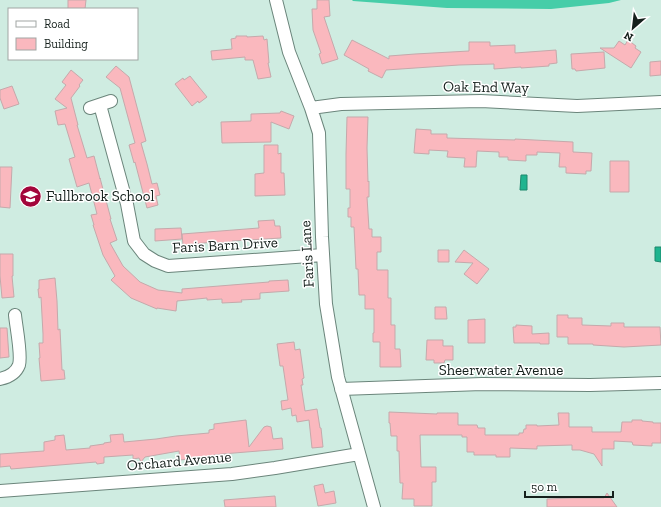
<svg xmlns="http://www.w3.org/2000/svg" width="661" height="507" font-family="'Zilla Slab',serif">
<style>
.forest{fill:#46cda8}
.water{fill:#1fb48f;stroke:#1c886c}
.building{fill:#fab8be;stroke:#c5a9ab}
.lines{fill:none;stroke-linecap:round;stroke-linejoin:round}
.minor-casing{stroke:#6b857b;stroke-width:14}
.minor{stroke:#fff;stroke-width:12}
.labels{text-anchor:middle;stroke-width:3;stroke-linejoin:round;paint-order:stroke}
.street-label{font-size:15px;fill:#15201c;stroke:#fff}
.poi-label{font-size:15px;fill:#15201c;stroke:#fff;text-anchor:start}
</style>
<rect width="100%" height="100%" fill="#cfece1"/>
<path class="forest" d="M352,0H621L609,3L551,9L447,8L353,1Z"/>
<path class="water" d="M521,175H527V190H520Z
M655,247H661V262L655,261Z"/>
<path class="building" d="M68,0H86L85,9H68Z
M317,0H329L330,16L324,17L338,59L322,64L319,54L321,53L313,30L312,9H317Z
M236,36H247V37L263,36L264,40L267,39L269,63H268L271,77L258,79L253,60H245V57L212,60L211,51L232,49L231,39L236,38Z
M352,40L389,59V56L415,54L469,51V42H490V46L515,45V53L556,50L557,63L549,64V66L521,68V67L494,69V64L459,65L386,70L382,78L368,71L369,69L344,55Z
M628,40L636,46L635,48L641,52L631,68L600,48H614L619,41L625,45Z
M604,52L605,68L576,71L575,69H572L571,54Z
M661,61V75L650,76V62Z
M116,66L129,77L146,141L141,143L147,164L152,184L157,183L160,195L156,196L158,205L147,208L135,162L134,163L129,145L135,143L120,88L106,77Z
M71,70L83,80L79,85L80,86L71,98L78,125H77L87,158L94,156L100,179V178L111,219H110L117,240L110,243L123,266L140,282L158,290L182,293V289L269,282V281L288,280L289,291L260,293V299L241,300L242,302L222,303V299L207,300V298L177,301L176,311L157,308V309L131,298L111,280L115,276L103,255L93,225H94L91,215L97,214L89,183L77,187L69,159L75,157L65,124L58,125L55,111L67,108L55,99L66,85L62,82Z
M190,76L207,97L199,103L198,101L192,106L175,84L183,78L184,80Z
M12,86L19,104L4,109L0,98V90Z
M281,111L294,116L289,129L271,122V142L222,143L221,122L251,121V114L280,113Z
M347,117H368L367,148L368,182L369,181V197H367L369,229H372V237H381V252H377V270H388V298H391V325H395V349H400L401,367H380V342H373V333H374V309H365V295H359L358,269H356L354,227H351V217H348V208H350V189H346V154Z
M416,129L431,130V134H447V138L515,140V139L573,142V152L592,153L591,171H586V174L566,173V167H559L560,153L537,152V155H526V161L508,160V157H499V152L477,151L476,167H464L465,158L447,157L448,151L429,150V154L414,153Z
M264,145H278V154L281,153V173H284L285,195L255,196V174L264,173Z
M610,161H629V192H610Z
M0,167H12L10,208L0,207Z
M274,220L275,226H280L281,238L232,241L233,242L214,243V242L183,245L182,234L259,228L258,221Z
M181,228L182,239L155,241V229Z
M438,250H449V262H438Z
M464,250L489,269L477,284L464,274L473,263L455,262Z
M0,254H13V276H12L14,297L2,298L0,276Z
M55,278L57,301L58,330L60,329L62,370H64L65,379L41,381L39,358H40L39,343H43V334L41,297L39,298L38,289H39V280Z
M435,307H446L447,319H435Z
M557,315H568V318H582V325L611,326V323H624V327H660L661,345L624,347L593,345V344H568V337H557Z
M485,319V343H468V320Z
M516,325L532,326V334L549,333V344H540V343H514L513,327H516Z
M0,328H7L9,357L0,358Z
M427,340H443V346H453V360H445L444,363H434V360H426Z
M294,342L295,350L300,349L304,378L302,379L303,385H301L305,411L317,409L320,428H321L323,447L312,448L309,420L297,422L296,415L292,416L291,408L282,410L281,401L288,400L283,366H280L277,344Z
M389,412L437,414V413H458V425H477L478,428H485V435H519V433H523L524,429H526V425H537V426L559,425L558,413H569V427H592V432H621L622,422H632V420H642V421L653,422V423H661V443H652V446L633,445L632,442L614,441V449H602V466L594,454L580,450H572V445L537,446V449L510,448V457H496V455H474V452H467V437H462V435H420L421,467H436V482H432V506H414V499H402L403,483H400L399,451H397V436H391L390,423H389Z
M246,420L249,447L264,427L267,426L271,427L273,439L282,438L283,449L222,454L214,455L215,456L189,458L190,459L180,460L179,451L145,457L141,462L139,458L133,459V455L104,457V463L97,464L96,462L11,469L10,466L0,467V454L44,451V442L55,440V436L64,435L66,450L90,448V446L104,444V443L111,442L110,435L123,434L124,442L156,439L176,436L209,433V430L214,429V424Z
M323,484L325,493L334,491L336,503L318,506L314,486Z
M607,493L617,507H547V499L572,498H604Z
M275,496L276,507H225L224,500Z"/>
<g class="lines">
<defs>
<path id="minor" d="M276,0L289,52L311,108L319,133L322,237L326,304L338,377L374,507
M100,105L127,204L134,241L144,254L155,261L168,266L323,255
M90,108L111,101
M311,108L341,104L481,101L577,106L661,102
M0,379C9,377 16,373 19,365C22,355 16,326 15,315
M341,389L482,384L590,385L661,383
M0,491L232,474L275,468L359,454"/>
</defs>
<use href="#minor" class="minor-casing"/>
<use href="#minor" class="minor"/>
</g>
<defs>
<symbol id="school-disc" viewBox="-11 -11 22 22"><circle r="9.5" fill="#a3063b" stroke="#fff"/><path d="M0-5L7-2L0 1L-7-2ZM-4 1L0 2.5L4 1V4Q0 6-4 4Z" fill="#fff"/></symbol>
</defs>
<g fill-rule="evenodd">
<use href="#school-disc" x="18" y="184" width="25" height="25"/>
</g>
<g class="labels">
<g class="street-label">
<text transform="translate(486 87) rotate(1)" y="5">Oak End Way</text>
<text transform="translate(225 245) rotate(-3)" y="5">Faris Barn Drive</text>
<text transform="translate(307 254) rotate(-93)" y="5">Faris Lane</text>
<text x="501" y="375">Sheerwater Avenue</text>
<text transform="translate(179 461) rotate(-5)" y="5">Orchard Avenue</text>
</g>
<g class="poi-label">
<text x="46" y="201">Fullbrook School</text>
</g>
</g>
<rect x="8" y="8" width="130" height="52" fill="#ffffff" stroke="#a1a6a4"/>
<rect x="16" y="21" width="20" height="6" fill="#ffffff" stroke="#a1a6a4"/>
<text x="44" y="28" font-size="12" fill="#15201c">Road</text>
<rect x="16" y="38" width="20" height="12" fill="#fab8be" stroke="#a1a6a4"/>
<text x="44" y="48" font-size="12" fill="#15201c">Building</text>
<g transform="translate(633 28) rotate(208)" stroke="#ffffff" stroke-width="3" paint-order="stroke">
<path d="M0-3L7 15L0 10L-7 15Z" fill="#15201c"/>
<text y="-6" font-size="11" font-weight="bold" text-anchor="middle" fill="#15201c">N</text>
</g>
<path d="M525 491v6h88v-6" fill="none" stroke="#15201c" stroke-width="2"/>
<text x="531" y="491" font-size="12" fill="#15201c" stroke="#ffffff" stroke-width="3" paint-order="stroke">50 m</text>
</svg>
